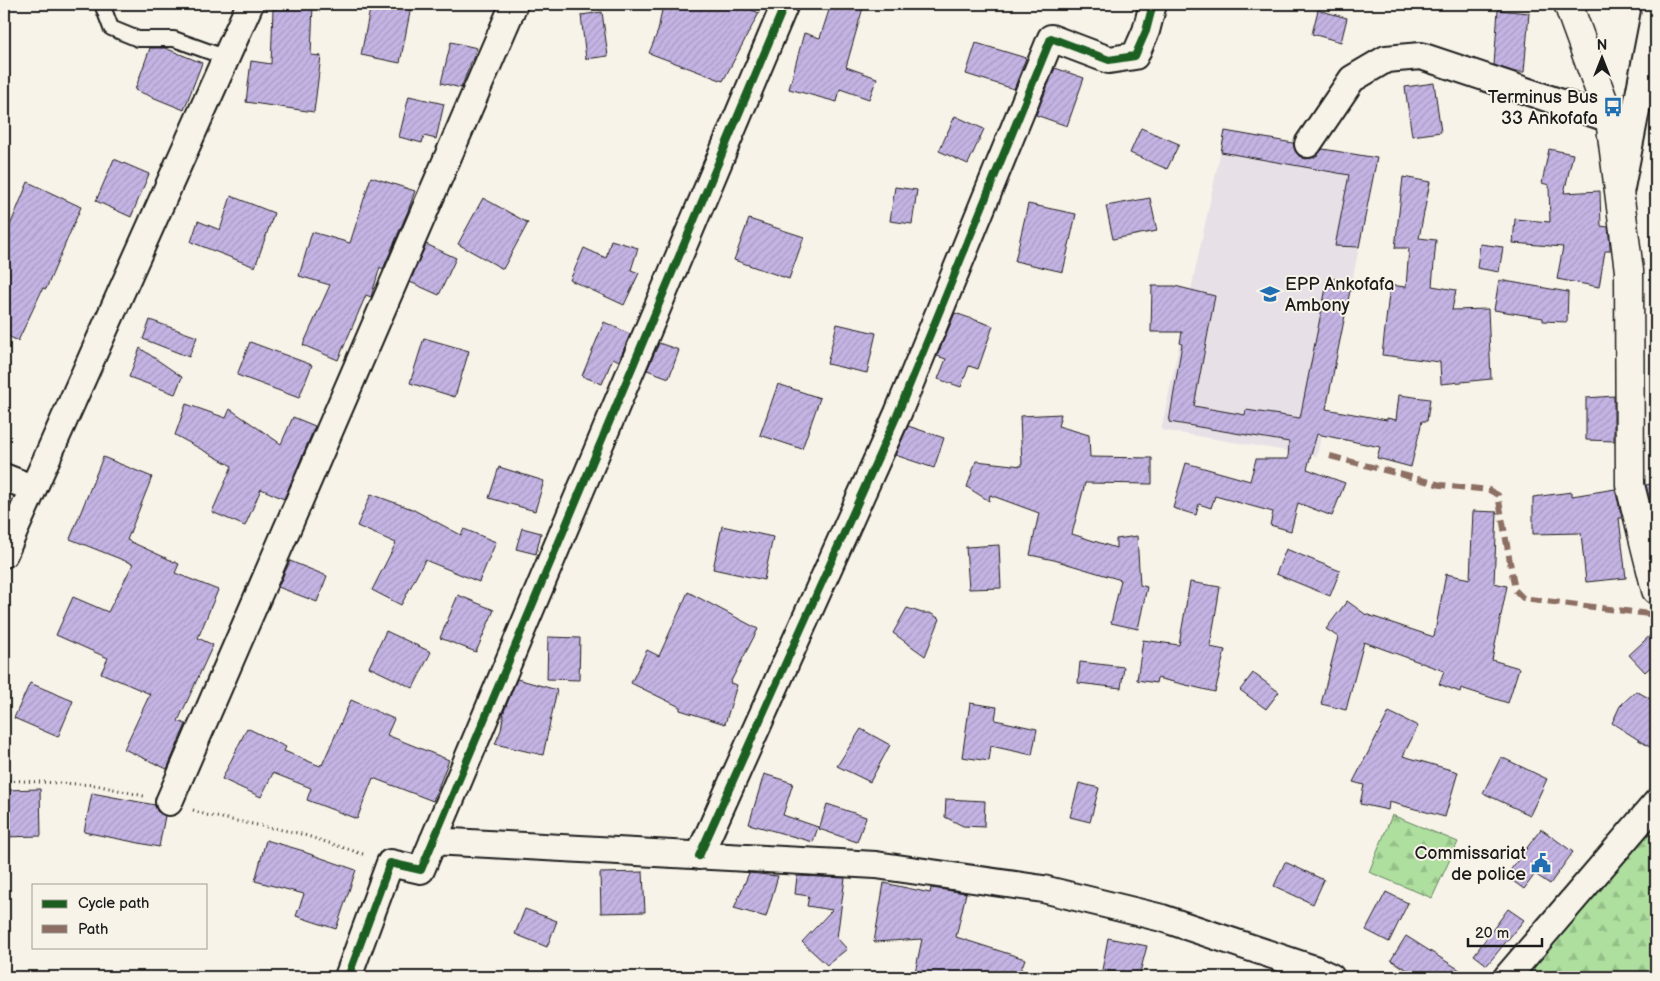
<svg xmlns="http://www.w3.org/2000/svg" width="1660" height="981" font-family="'Balsamiq Sans',sans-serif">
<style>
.built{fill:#e8e0e7}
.forest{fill:url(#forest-firs);stroke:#657e5e}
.building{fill:url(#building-hatch);stroke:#1c1c1c}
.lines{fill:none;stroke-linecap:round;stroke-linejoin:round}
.lane-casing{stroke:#1c1c1c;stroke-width:18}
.street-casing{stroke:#1c1c1c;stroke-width:30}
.secondary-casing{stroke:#1c1c1c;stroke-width:31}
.path{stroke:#1c1c1c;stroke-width:3;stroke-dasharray:1 4;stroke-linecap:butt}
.lane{stroke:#f7f3e8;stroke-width:14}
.street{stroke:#f7f3e8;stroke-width:26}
.secondary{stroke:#f7f3e8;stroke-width:28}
.quiet{stroke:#8d6e63;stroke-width:6;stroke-dasharray:12 6;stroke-linecap:butt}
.cycleway-casing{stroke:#f7f3e8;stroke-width:11}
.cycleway{stroke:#1b5e20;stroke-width:8}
.labels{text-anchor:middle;stroke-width:4;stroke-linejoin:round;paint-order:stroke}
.poi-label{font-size:18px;fill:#1c1c1c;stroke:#f7f3e8;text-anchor:end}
</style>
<defs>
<pattern id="forest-firs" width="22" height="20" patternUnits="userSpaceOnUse" patternTransform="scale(1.25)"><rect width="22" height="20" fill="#aedf9f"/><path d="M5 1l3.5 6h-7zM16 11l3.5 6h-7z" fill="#95bf88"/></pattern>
<pattern id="building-hatch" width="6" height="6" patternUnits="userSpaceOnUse" patternTransform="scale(1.25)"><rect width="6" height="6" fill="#c4b4e4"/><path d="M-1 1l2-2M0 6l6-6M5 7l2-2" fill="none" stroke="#a89ac3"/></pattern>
</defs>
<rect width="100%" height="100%" fill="#f7f3e8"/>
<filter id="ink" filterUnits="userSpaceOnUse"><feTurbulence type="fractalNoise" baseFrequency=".02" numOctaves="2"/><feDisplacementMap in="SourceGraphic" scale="10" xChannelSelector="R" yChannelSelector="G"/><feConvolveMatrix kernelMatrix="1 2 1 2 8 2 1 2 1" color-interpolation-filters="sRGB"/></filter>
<g filter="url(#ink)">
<path class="built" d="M1225,131L1377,158L1317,456L1161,430Z"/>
<path class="forest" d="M1392,815L1458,842L1432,898L1369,872Z
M1656,824V977H1522Z"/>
<path class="building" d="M278,4H313L311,55L321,56L314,112L246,102L251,61L271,64L273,9H278Z
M371,4H396L411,7L400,63L361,55Z
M663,4H738L759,13L723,81L649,53L658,31Z
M831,4H864L846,67L877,78L869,99L840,89L837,102L789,89L804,33L820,38Z
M1318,10L1347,18L1341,42L1312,34Z
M1498,10L1529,13L1524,72H1515L1494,65Z
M602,12L608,56L586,59L581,15Z
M451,42L477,48L461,88L441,83Z
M976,43L1026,58L1014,89L966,74Z
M150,48H165L202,63L184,110L135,90Z
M1055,68L1084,78L1067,126L1036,115Z
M1434,83L1441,132L1412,136L1405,87Z
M409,96L444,104L436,139L424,136L422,143L399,137Z
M955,116L984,129L968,164L939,151Z
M1141,128L1179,144L1167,169L1130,153Z
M1225,131L1293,143L1295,151L1299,156L1306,159L1315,157L1323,149L1377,158L1359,247L1335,246L1349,175L1221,152Z
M1549,149L1573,154L1564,193L1600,191L1601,226L1608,227L1610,246V251H1605L1599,287L1557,279L1563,247L1513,243L1515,219L1550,222L1549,185L1542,183Z
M114,159L149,174L131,217L96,201Z
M371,177L415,191L408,211L383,269L380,267L371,297L366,295L338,360L303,345L330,285L299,276L312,232L350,243Z
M1403,177L1430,182L1419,238L1436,240L1432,286L1456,290L1452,310L1488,309L1491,379L1441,384L1440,362L1382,355L1390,285L1406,287L1409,248H1395Z
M28,182L81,207L46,289L43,288L18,341L4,334V240Z
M895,187L917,190L912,224L890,221Z
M231,196L274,213L255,267L191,242L198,221L220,230Z
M483,198L528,223L503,269L458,244Z
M1150,198L1157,231L1113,239L1106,206Z
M1028,204L1076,214L1063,272L1015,261Z
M749,219L804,237L789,279L734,260Z
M611,240L638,248L631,270L639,273L624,305L570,280L584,248L606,258Z
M426,244L456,258L439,295L410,282Z
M1480,244L1503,247L1499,272L1477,268Z
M1328,278L1352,281L1326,409L1387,420V418L1396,420L1399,395L1430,399L1427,421H1422L1411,467L1377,458L1380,447L1317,434L1307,469L1345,483L1332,516L1298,503L1291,531L1270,525L1273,512L1215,496L1211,508L1199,504L1196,515L1173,508L1186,463L1250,481L1256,459H1288L1289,442L1169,422L1182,344L1180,343L1182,332H1151L1152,286H1175L1215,296L1194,406L1245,415L1246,410L1300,418Z
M1499,280L1568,292L1567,322L1543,321V318L1494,310Z
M955,313L993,326L978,369L969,366L961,387L938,379L946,359L937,356Z
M150,320L197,337L189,357L143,339Z
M604,322L630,334L619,361L613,358L602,384L582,376Z
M837,324L876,333L867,373L827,364Z
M424,338L469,351L455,397L410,383Z
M250,342L312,365L299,398L237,375Z
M659,343L679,350L669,378L647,370Z
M140,348L182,377L175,394L129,377Z
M778,384L820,398L802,449L760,435Z
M1614,396V441L1586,440V398Z
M186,404L226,418L230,409L281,444L293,417L315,426L284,499L261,489L245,526L212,512L232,466L175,435Z
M1061,414L1058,426L1089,435L1090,457L1152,458V484L1085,483L1072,534L1116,548V539L1137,536L1140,585L1147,587L1138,629L1111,623L1121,580L1054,560L1030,555L1039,513L990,495L989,501L967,487L976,461L1022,466L1020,416Z
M908,426L944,438L934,468L895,455Z
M103,457L152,477L127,540L179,564L175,573L218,590L198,638L213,645L178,721L186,724L167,769L124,749L150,694L101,673L108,658L56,635L73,597L108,612L133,564L70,539Z
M499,467L544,481L535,511L489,498Z
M1656,483V507H1652L1646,485Z
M1615,489L1622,518H1619L1626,578L1586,582L1581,533L1533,534V497L1572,492V496Z
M371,494L412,509L461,535L464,529L496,542L479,582L425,560L401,605L372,590L396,543L357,526Z
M1473,511L1497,512L1494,583L1507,586L1492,660L1519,668L1508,703L1461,688L1460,692L1439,684L1444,671L1364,642L1346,710L1321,704L1338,637L1326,629L1347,601L1365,614L1434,637L1446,574L1470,579Z
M722,526L773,537L764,580L713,569Z
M522,528L541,533L536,554L516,549Z
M999,545L1001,588L969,589L966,547Z
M1286,549L1340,571L1330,596L1276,574Z
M290,561L327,576L317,602L278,587Z
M1190,582L1220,587L1210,647L1225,650L1215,692L1157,678L1156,683L1137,680L1143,640L1179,645Z
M688,592L758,629L730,683L737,685L725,724L680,710V707L631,683L647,650L659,656Z
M458,595L494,610L476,652L440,638Z
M907,608L922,613H930L940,619L925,656L893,633Z
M1656,630V662L1645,672L1629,655Z
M386,631L431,652L413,688L369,667Z
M548,637L580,638L579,680L547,679Z
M1080,662L1124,667L1121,688L1078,683Z
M1253,673L1279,692L1266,709L1240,690Z
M517,679L557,690L543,755L495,744L501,730L504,711Z
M30,683L73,701L58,737L14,718Z
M1636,691L1656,702V751L1612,723L1620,706Z
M351,700L394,719L387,735L449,760L433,801L373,778L357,819L307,800L311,788L273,773L261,797L222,779L247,728L286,747L284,751L320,766L321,764L322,765Z
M970,703L997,707L995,720L1037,729L1032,755L991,746L989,761L962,757Z
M1389,712L1418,726L1403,756L1458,772L1445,817L1389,802L1388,810L1360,804L1364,785L1353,782Z
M861,729L890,745L870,782L837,766Z
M1501,757L1547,779L1530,815L1483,793Z
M764,774L793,783L783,815L818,827L813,842L749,824Z
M1079,783L1099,788L1090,822L1070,817Z
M40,789L41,836L4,837V790Z
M92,793L155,805L157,811L165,816L159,847L84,832Z
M946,799L985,801L984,827L963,826L945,817Z
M827,804L866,817L857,842L819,829Z
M1541,829L1573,852L1550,884L1535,874L1524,889L1506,876Z
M266,840L304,851V852L356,870L336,929L296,916L304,894L255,881Z
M1285,862L1324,880L1313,904L1274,886Z
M643,872L645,912L601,913L600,873Z
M749,873L778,876L766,917L734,908Z
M797,876L845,878L837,938L847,949L827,965L802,942L832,910L807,906L809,896L795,894Z
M884,883L930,893L931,888L966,893L956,937L1025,959L1018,977H914L922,939L874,942Z
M1386,892L1408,903L1389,942L1366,930Z
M525,909L557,921L547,947L515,934Z
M1508,909L1524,920L1487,965L1474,955Z
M1406,936L1471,977H1419L1391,960Z
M1108,938L1147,946L1139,976L1102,970Z"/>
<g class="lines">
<defs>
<path id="lane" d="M102,4L111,28L138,39H174L227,58"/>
<path id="street" d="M1308,144L1352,79L1386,59L1421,56L1610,119
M1621,188L1656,7
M4,477L32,488
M4,554L250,4
M169,802L514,4
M433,841L876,865L1043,889L1162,918L1314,969L1331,977
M699,856L898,413L1051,38L1109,60L1135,56L1146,31L1153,4
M348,977L390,863L421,870L785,4
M1507,977L1656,803"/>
<path id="secondary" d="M1568,4L1610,119L1629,271L1630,485L1656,590"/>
</defs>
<use href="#lane" class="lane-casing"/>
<use href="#street" class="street-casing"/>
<use href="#secondary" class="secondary-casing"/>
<path class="path" d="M4,780L96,785L144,796
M193,810L206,815L298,833L366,855"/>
<use href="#lane" class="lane"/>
<use href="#street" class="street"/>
<use href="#secondary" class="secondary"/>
<path class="quiet" d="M1330,456L1441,485L1489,490L1498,495L1515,590L1523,598L1656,615"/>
<defs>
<path id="cycleway" d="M699,856L898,413L1051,38L1109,60L1135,56L1146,31L1153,4
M348,977L390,863L421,870L785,4"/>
</defs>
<use href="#cycleway" class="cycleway-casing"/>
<use href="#cycleway" class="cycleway"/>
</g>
</g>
<defs>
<symbol id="bus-bare" viewBox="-9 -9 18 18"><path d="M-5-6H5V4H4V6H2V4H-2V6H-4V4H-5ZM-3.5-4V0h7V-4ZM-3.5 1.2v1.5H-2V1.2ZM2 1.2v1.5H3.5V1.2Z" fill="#1f6fb2" stroke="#f7f3e8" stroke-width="2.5" paint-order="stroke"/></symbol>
<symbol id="school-bare" viewBox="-9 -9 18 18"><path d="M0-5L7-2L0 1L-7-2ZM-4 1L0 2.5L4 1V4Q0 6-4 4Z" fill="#1f6fb2" stroke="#f7f3e8" stroke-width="2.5" paint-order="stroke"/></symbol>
<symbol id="civic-bare" viewBox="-9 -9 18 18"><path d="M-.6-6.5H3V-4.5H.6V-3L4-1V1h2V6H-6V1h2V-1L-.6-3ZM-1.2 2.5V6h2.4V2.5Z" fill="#1f6fb2" stroke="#f7f3e8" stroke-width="2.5" paint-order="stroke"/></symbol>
</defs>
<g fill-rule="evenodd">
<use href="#bus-bare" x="1599" y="93" width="28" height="28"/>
<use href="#school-bare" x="1256" y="280" width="28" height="28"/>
<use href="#civic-bare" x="1527" y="849" width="28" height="28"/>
</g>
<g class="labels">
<g class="poi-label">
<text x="1598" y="103">Terminus Bus<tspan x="1598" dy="21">33 Ankofafa</tspan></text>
<text x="1285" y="290" text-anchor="start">EPP Ankofafa<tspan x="1285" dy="21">Ambony</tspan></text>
<text x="1526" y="859">Commissariat<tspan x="1526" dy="21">de police</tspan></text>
</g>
</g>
<rect width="1660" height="981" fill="none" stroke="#f7f3e8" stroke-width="20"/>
<rect x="10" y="10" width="1640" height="961" fill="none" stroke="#1c1c1c" stroke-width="2" filter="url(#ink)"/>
<rect x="32" y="884" width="175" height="65" fill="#f7f3e8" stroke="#9f9d96"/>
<rect x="42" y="900" width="25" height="8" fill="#1b5e20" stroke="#9f9d96"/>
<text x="78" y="908" font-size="15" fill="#1c1c1c">Cycle path</text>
<rect x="42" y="925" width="25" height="8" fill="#8d6e63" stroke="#9f9d96"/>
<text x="78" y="934" font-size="15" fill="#1c1c1c">Path</text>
<g transform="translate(1602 58)" stroke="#f7f3e8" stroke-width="4" paint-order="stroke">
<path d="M0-4L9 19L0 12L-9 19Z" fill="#1c1c1c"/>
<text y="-8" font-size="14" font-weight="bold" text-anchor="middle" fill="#1c1c1c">N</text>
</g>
<path d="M1468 938v8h74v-8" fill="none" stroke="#1c1c1c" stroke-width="2.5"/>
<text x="1475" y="938" font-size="15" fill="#1c1c1c" stroke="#f7f3e8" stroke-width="4" paint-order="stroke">20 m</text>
</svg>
